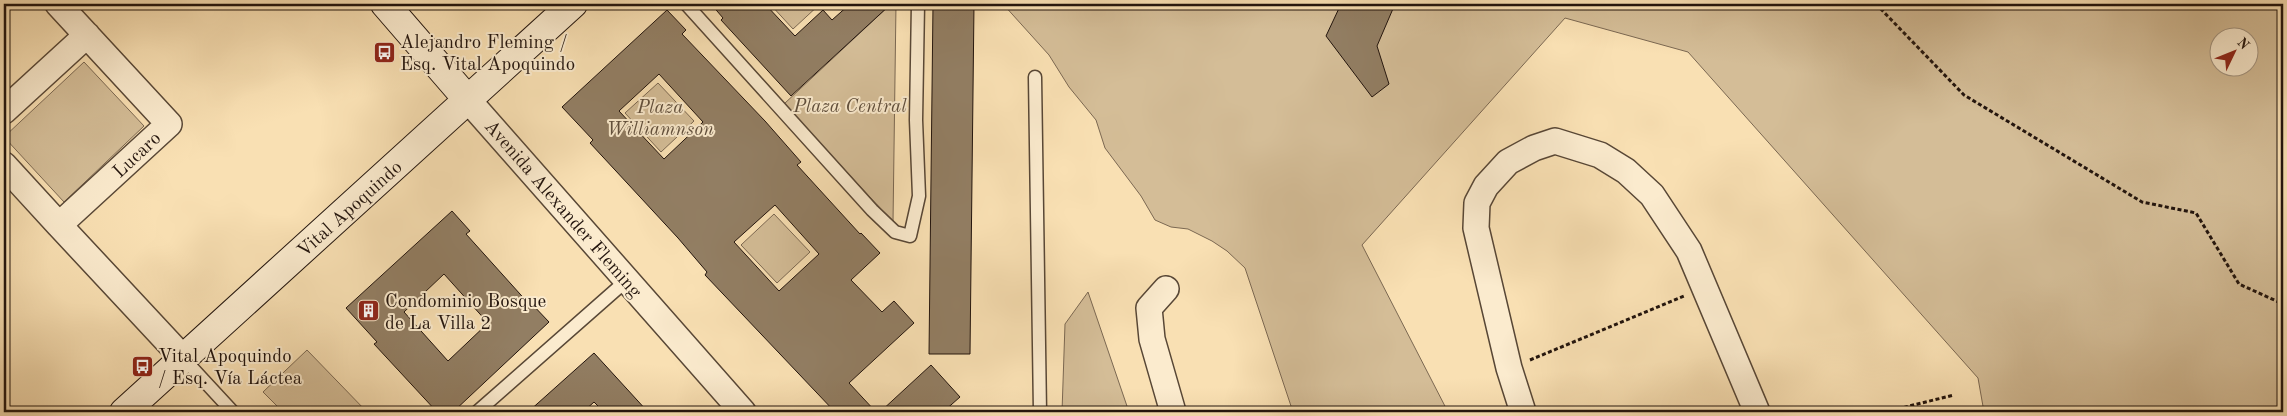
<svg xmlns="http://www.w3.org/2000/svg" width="2287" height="416" font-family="'Old Standard TT',serif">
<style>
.green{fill:#d4bd97;stroke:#7b6852;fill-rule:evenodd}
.building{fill:#927e63;stroke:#22140d;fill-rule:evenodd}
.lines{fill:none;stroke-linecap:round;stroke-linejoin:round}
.lane-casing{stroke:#584736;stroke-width:15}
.street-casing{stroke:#584736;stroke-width:28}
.secondary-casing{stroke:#22140d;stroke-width:30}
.path{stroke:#22140d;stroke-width:3;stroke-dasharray:4 2.5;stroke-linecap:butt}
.lane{stroke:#fbebce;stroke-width:12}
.street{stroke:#fbebce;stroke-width:25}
.secondary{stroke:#fbebce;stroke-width:28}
.labels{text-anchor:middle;stroke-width:4;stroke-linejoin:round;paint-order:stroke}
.poi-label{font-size:19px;fill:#22140d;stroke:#fbebce;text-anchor:start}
.park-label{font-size:19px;font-style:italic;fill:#604f3d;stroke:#fbebce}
.street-label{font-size:19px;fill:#22140d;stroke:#fbebce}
</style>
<rect width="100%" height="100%" fill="#f9e0b3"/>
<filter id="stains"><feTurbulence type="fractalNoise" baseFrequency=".004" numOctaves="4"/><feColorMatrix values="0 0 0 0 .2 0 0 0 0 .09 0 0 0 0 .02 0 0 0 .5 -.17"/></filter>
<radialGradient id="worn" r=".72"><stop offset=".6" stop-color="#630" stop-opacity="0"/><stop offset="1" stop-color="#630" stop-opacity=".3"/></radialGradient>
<path class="green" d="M770,4H820L793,29Z
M891,4H896L893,222L784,104Z
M1003,4H2283V412H1984L1978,378L1688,52L1565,18L1362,245L1448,412H1293L1245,268L1227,251L1212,241L1188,229L1171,227L1155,220L1141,196L1105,148L1096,120L1069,87L1049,55ZM2220,38H2250V68H2220Z
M84,62L144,126L64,202L4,137Z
M658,83L694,121L661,152L625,113Z
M774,214L810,252L777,283L741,245Z
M1088,292L1129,412H1062L1065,324Z
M307,350L367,412H283L263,392Z"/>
<path class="building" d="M711,4H765L795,36L823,10L832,20L850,4H891L791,96L721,20L723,18Z
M933,4H974L970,354H929Z
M1341,4H1395L1377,46L1389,84L1372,97L1326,36Z
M667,10L686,30L682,34L765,121L801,162L797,165L860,234L861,233L880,253L851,280L882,312L894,301L914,323L849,383L876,412H835L705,275L707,272L678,238L590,143L593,140L562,107ZM659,74L703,122L664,159L619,111ZM775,205L819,254L779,291L734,242Z
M452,211L470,231L466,234L529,304L530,302L549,322L453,412H437L374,344L377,342L346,308ZM444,274L488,323L448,361L404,312Z
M594,353L648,412H604L594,402L583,412H528Z
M931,365L960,397L943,412H880Z"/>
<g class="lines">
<defs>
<path id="lane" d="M686,4L872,210L895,232L910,236L919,196L916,120L918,4
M1035,77L1040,412
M183,358L233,412
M477,412L627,280"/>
<path id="street" d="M58,4L169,124L59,225L183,358
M468,100L743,412
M4,111L87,35
M4,165L59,225
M1166,289L1149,308L1152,339L1173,412
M1523,412L1509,368L1476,228L1477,203L1486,186L1508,162L1534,148L1555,141L1600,155L1626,171L1652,195L1689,251L1757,412"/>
<path id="secondary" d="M385,4L468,100
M124,412L573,4"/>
</defs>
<use href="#lane" class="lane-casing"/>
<use href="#street" class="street-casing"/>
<use href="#secondary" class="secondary-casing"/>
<path class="path" d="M1876,4L1964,95L2142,202L2196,213L2239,284L2283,304
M1530,360L1684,296
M1885,412L1954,395"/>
<use href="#lane" class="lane"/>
<use href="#street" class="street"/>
<use href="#secondary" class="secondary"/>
</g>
<defs>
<symbol id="bus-square" viewBox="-11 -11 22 22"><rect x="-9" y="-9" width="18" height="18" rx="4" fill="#8f2418" stroke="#fbebce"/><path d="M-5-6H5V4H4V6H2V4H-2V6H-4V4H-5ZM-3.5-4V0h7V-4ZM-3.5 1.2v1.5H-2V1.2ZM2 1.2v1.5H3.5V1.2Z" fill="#fff"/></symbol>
<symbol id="building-square" viewBox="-11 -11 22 22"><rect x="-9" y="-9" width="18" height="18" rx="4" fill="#8f2418" stroke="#fbebce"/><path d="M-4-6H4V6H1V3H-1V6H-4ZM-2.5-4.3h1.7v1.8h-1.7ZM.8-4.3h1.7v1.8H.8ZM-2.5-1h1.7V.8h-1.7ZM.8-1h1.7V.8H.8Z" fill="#fff"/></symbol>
</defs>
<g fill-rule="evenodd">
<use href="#bus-square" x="372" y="40" width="25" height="25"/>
<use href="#building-square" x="356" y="298" width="25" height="25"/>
<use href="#bus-square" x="130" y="354" width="25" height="25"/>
</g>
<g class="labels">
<g class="poi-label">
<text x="400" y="48">Alejandro Fleming /<tspan x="400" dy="22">Esq. Vital Apoquindo</tspan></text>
<text x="385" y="307">Condominio Bosque<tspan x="385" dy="22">de La Villa 2</tspan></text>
<text x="158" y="362">Vital Apoquindo<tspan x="158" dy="22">/ Esq. Vía Láctea</tspan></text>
</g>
<g class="park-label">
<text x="850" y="112">Plaza Central</text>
<text x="660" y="113">Plaza<tspan x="660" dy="22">Williamnson</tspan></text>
</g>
<g class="street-label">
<text transform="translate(136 154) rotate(-43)" y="7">Lucaro</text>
<text transform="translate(349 208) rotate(-42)" y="7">Vital Apoquindo</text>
<text transform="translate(564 208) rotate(49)" y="7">Avenida Alexander Fleming</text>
</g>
</g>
<rect width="2287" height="416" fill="none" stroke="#f9e0b3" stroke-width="20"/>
<rect x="5" y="5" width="2277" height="406" fill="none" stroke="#22140d" stroke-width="2.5"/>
<rect x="10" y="10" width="2267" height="396" fill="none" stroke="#22140d"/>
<g transform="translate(2234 52) rotate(47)"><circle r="24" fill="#fbebce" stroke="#a49581"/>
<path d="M0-4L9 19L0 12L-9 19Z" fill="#8f2418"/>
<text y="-8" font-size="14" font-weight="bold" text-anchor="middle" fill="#22140d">N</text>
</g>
<rect width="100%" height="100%" filter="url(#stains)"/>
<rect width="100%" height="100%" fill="url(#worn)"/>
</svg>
